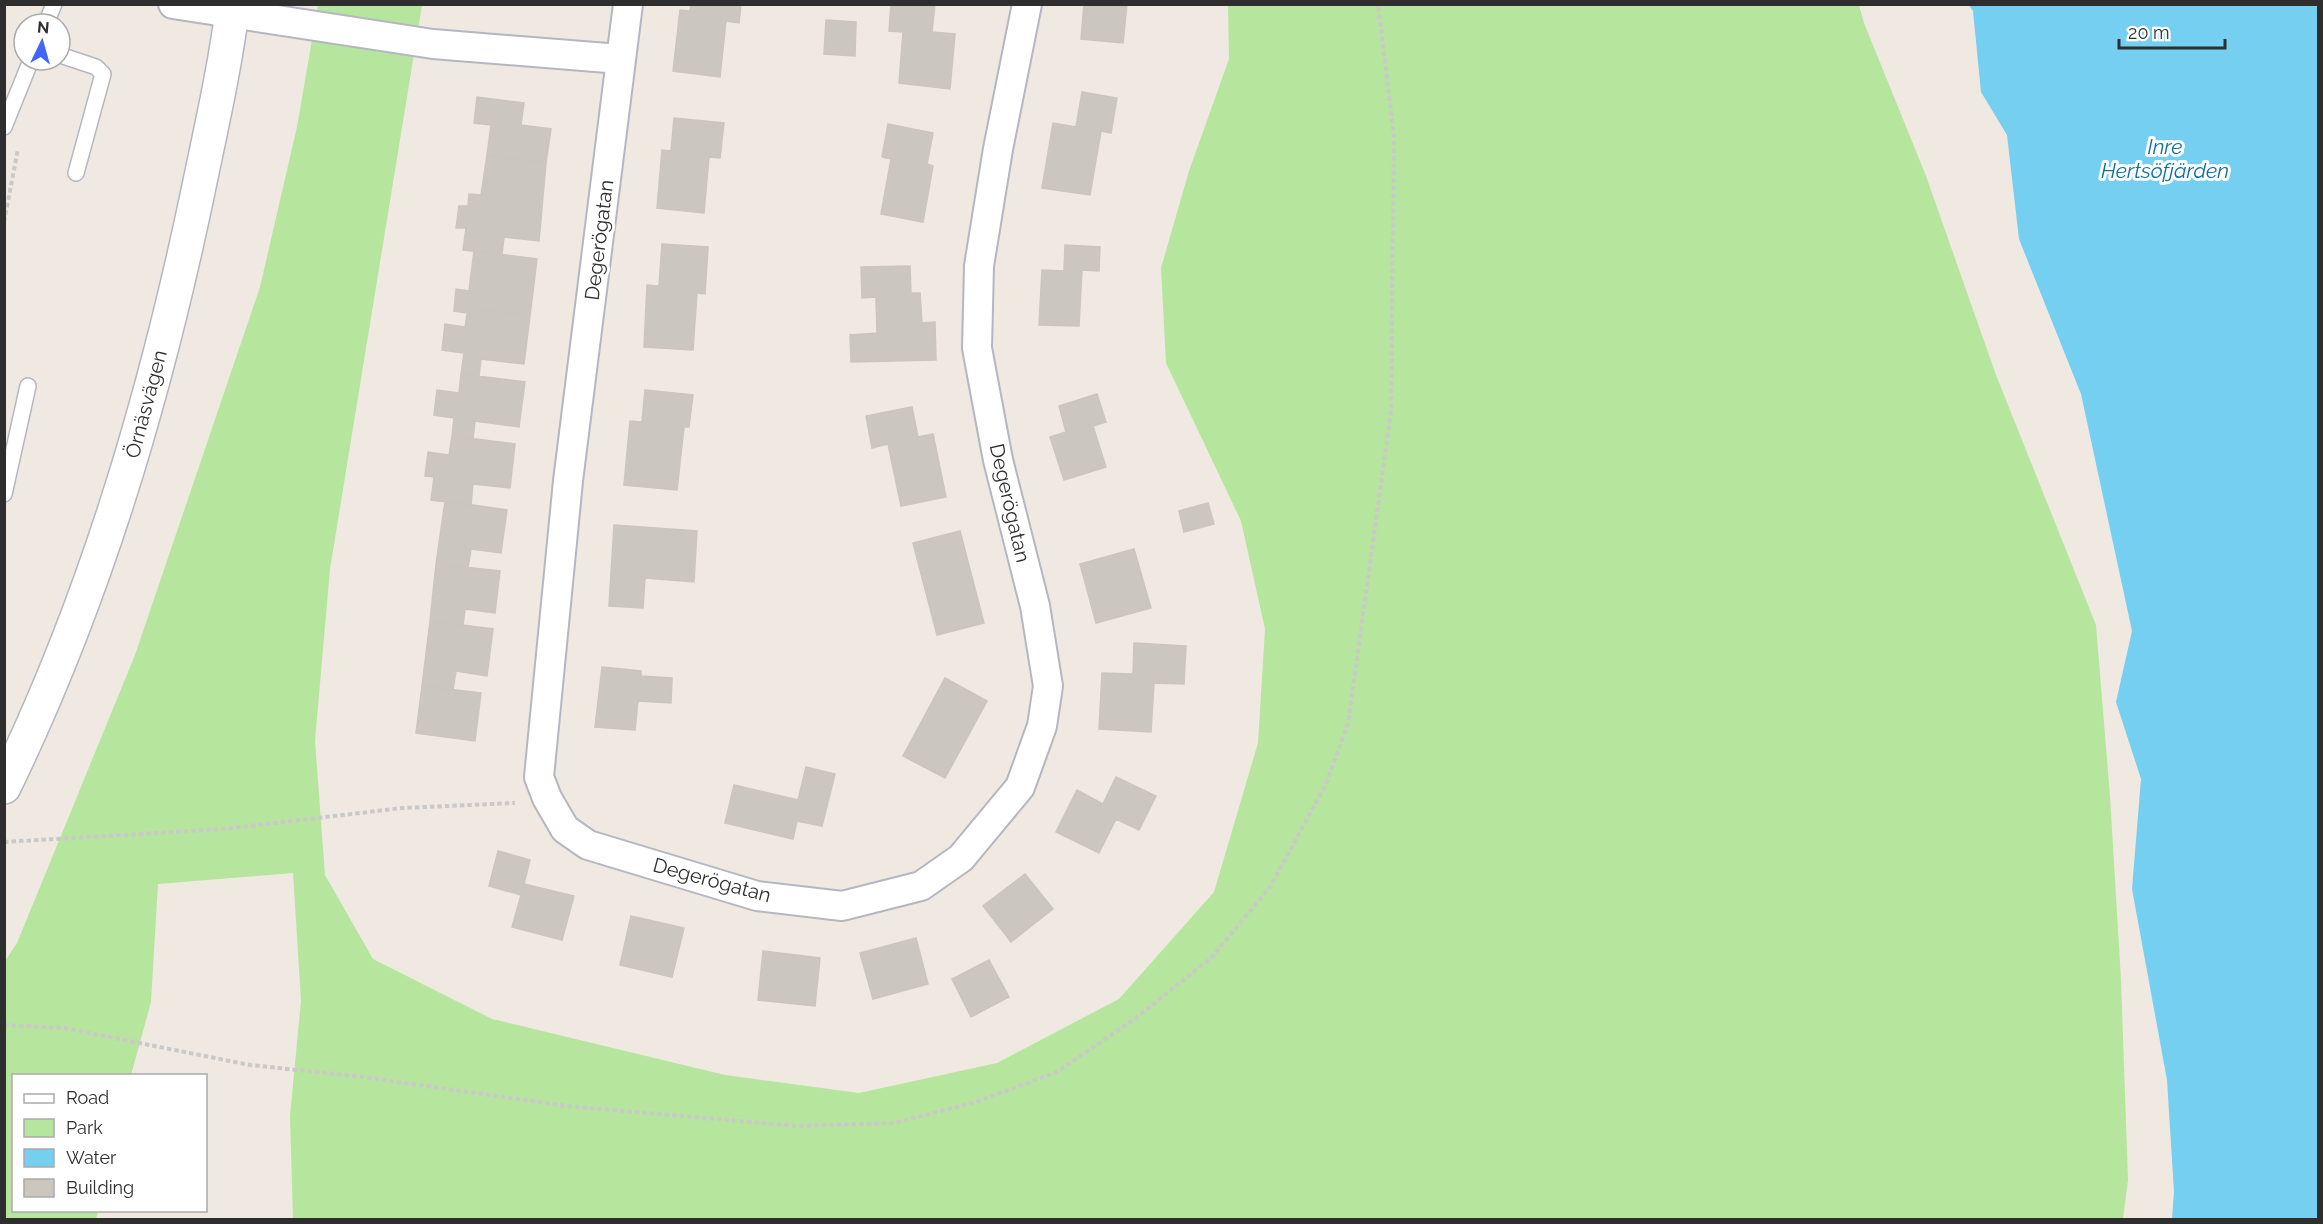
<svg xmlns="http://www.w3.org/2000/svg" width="2323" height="1224" font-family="Raleway,sans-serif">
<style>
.green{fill:#b6e59e}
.water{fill:#75cff0}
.building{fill:#cbc7bf;stroke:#cbc5ba;stroke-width:1.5}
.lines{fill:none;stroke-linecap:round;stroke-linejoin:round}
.lane-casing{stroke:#b4b7c1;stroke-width:18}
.street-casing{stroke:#b4b7c1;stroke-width:32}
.secondary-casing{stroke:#b4b7c1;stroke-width:36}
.path{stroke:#c9c9c9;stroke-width:4;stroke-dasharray:4.5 3;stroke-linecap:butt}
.lane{stroke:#fff;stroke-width:15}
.street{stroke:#fff;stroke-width:28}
.secondary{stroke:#fff;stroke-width:33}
.labels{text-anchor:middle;stroke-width:6;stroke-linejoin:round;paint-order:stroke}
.street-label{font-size:20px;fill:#2e2e2e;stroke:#fff}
.water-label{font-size:21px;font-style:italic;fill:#0d6fa3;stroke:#fff}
</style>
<rect width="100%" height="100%" fill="#efe9e1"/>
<path class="green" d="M318,5H422L330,569L315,741L325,875L373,959L492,1019L725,1075L859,1093L997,1063L1119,999L1214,892L1258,743L1265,629L1241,521L1166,363L1161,268L1189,171L1229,59L1228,5H1859L1864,23L1926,176L1996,375L2096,625L2110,796L2121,980L2128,1180L2123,1219H293L290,1116L301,1001L293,873L158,884L151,1002L131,1075L14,1076V1210L98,1211L96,1219L5,1220V961L17,943L135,655L260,287L297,127Z"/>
<path class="water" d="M1969,5H2318V1219H2172L2174,1192L2167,1080L2132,889L2141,779L2116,702L2132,631L2081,394L2019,239L2007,135L1981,92L1973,11Z"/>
<path class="building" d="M691,4H741L739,23L726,21L720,77L673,71L680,10L690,11Z
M891,4H935L932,32L955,34L950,89L899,83L903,32L889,31Z
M1084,4H1127L1123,43L1081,39Z
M826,20L856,22L855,56L824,54Z
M1082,92L1117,98L1111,133L1101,131L1090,195L1042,188L1053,123L1076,127Z
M477,97L524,103L521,125L551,129L546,163L487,155L491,125L474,123Z
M674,118L724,123L720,158L709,157L704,213L657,208L662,150L671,151Z
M888,124L933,133L927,164L933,166L923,222L881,214L891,159L882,157Z
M487,155L546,163L539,241L504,237L502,254L463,250L466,228H456L459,206H468L469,194L481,195Z
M662,244L708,247L705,294L697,293L693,350L644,347L647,285L659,286Z
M1065,245L1100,247L1099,271L1082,270L1079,326L1039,325L1042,270L1064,271Z
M474,251L537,259L530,316L468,308L467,313L454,311L456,289L469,291Z
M910,266L911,293H920L922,323L935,322L936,360L851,362L850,335L877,333L876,297L862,298L861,267Z
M468,308L530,316L524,364L481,359L479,376L461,374L464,353L442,350L445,324L465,327Z
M461,374L525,382L519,427L475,421L473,439L452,436L454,418L434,415L437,390L459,393Z
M645,390L693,395L689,427H684L677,490L624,485L630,421L642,422Z
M1097,394L1106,422L1093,426L1106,467L1064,480L1050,437L1066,432L1059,406Z
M912,407L918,437L933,434L946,497L901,506L888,444L872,448L866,416Z
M452,436L515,444L510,488L473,484L471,505L431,500L434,477L425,476L428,452L449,455Z
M445,501L507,510L501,553L471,549L468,568L436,564Z
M1208,503L1214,524L1184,532L1179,511Z
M614,525L697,531L694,582L645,578L643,608L609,606Z
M960,531L984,623L937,635L913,543Z
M1134,549L1151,608L1096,623L1080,564Z
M436,564L500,571L495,613L465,609L463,625L430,621Z
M430,621L493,629L487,676L456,671L453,690L422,686Z
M1134,643L1186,646L1184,684L1154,683L1151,732L1099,729L1102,673L1133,674Z
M602,667L641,671V676L672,678L671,703L638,701L635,730L595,727Z
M945,678L987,701L945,778L903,756Z
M422,686L481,693L475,741L416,733Z
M806,767L835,774L822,826L797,821L793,839L725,823L734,785L798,800Z
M1116,777L1156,796L1139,830L1116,819L1099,853L1056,832L1077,790L1103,804Z
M498,851L530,860L524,884L574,896L562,940L512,927L521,895L489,886Z
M1025,874L1053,909L1011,942L983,906Z
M631,916L684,928L672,977L620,965Z
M916,938L928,984L873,999L860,953Z
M763,951L820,958L815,1006L758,1000Z
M989,960L1009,997L971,1017L952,979Z"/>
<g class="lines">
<defs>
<path id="lane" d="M46,24L54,4
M60,55L96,67L103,74L76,173
M4,127L31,60
M4,494L28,386"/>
<path id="street" d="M173,4L433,44L620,59
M628,4L568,481L539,777L547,798L565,829L588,845L757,896L842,906L921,886L961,858L1020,787L1042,726L1048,686L1035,606L998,460L977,348L979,266L998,149L1027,4"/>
<path id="secondary" d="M4,787C95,600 154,400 197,196C210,133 225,69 233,4"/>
</defs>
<use href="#lane" class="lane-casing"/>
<use href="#street" class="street-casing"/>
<use href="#secondary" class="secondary-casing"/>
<path class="path" d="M4,222L18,149
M4,842L224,829L402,808L515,803
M4,1025L64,1028L250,1065L355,1076L567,1106L796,1126L895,1123L976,1102L1057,1072L1136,1018L1211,958L1270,887L1326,784L1348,724L1391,411L1394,136L1378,4"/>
<use href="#lane" class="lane"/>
<use href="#street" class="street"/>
<use href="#secondary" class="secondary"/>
</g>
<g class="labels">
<g class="street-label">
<text transform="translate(599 240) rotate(-83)" y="7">Degerögatan</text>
<text transform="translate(146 404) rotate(-75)" y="7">Örnäsvägen</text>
<text transform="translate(1010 503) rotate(77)" y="7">Degerögatan</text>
<text transform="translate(712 880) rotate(15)" y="7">Degerögatan</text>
</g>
<g class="water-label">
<text x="2165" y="154">Inre<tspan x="2165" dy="24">Hertsöfjärden</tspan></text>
</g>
</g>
<rect width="2323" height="1224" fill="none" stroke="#2e2e2e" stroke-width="12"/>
<rect x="12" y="1074" width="195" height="138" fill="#ffffff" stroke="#ababab" stroke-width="1.5"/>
<rect x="24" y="1094" width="30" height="9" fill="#ffffff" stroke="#ababab" stroke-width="1.5"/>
<text x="66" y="1104" font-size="18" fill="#2e2e2e">Road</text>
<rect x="24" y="1119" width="30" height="18" fill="#b6e59e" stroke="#ababab" stroke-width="1.5"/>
<text x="66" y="1134" font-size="18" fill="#2e2e2e">Park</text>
<rect x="24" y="1149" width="30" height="18" fill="#75cff0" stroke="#ababab" stroke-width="1.5"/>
<text x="66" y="1164" font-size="18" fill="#2e2e2e">Water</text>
<rect x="24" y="1179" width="30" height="18" fill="#cbc7bf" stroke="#ababab" stroke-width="1.5"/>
<text x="66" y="1194" font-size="18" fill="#2e2e2e">Building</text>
<g transform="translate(42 42) rotate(5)"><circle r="28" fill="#ffffff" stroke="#ababab" stroke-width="1.5"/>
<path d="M0-4.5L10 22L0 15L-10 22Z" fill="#4264fb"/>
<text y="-9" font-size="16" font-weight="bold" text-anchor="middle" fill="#2e2e2e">N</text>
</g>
<path d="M2119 39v9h106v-9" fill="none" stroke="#2e2e2e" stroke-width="3"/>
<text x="2128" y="39" font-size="18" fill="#2e2e2e" stroke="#ffffff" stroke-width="4.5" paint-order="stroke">20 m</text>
</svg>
